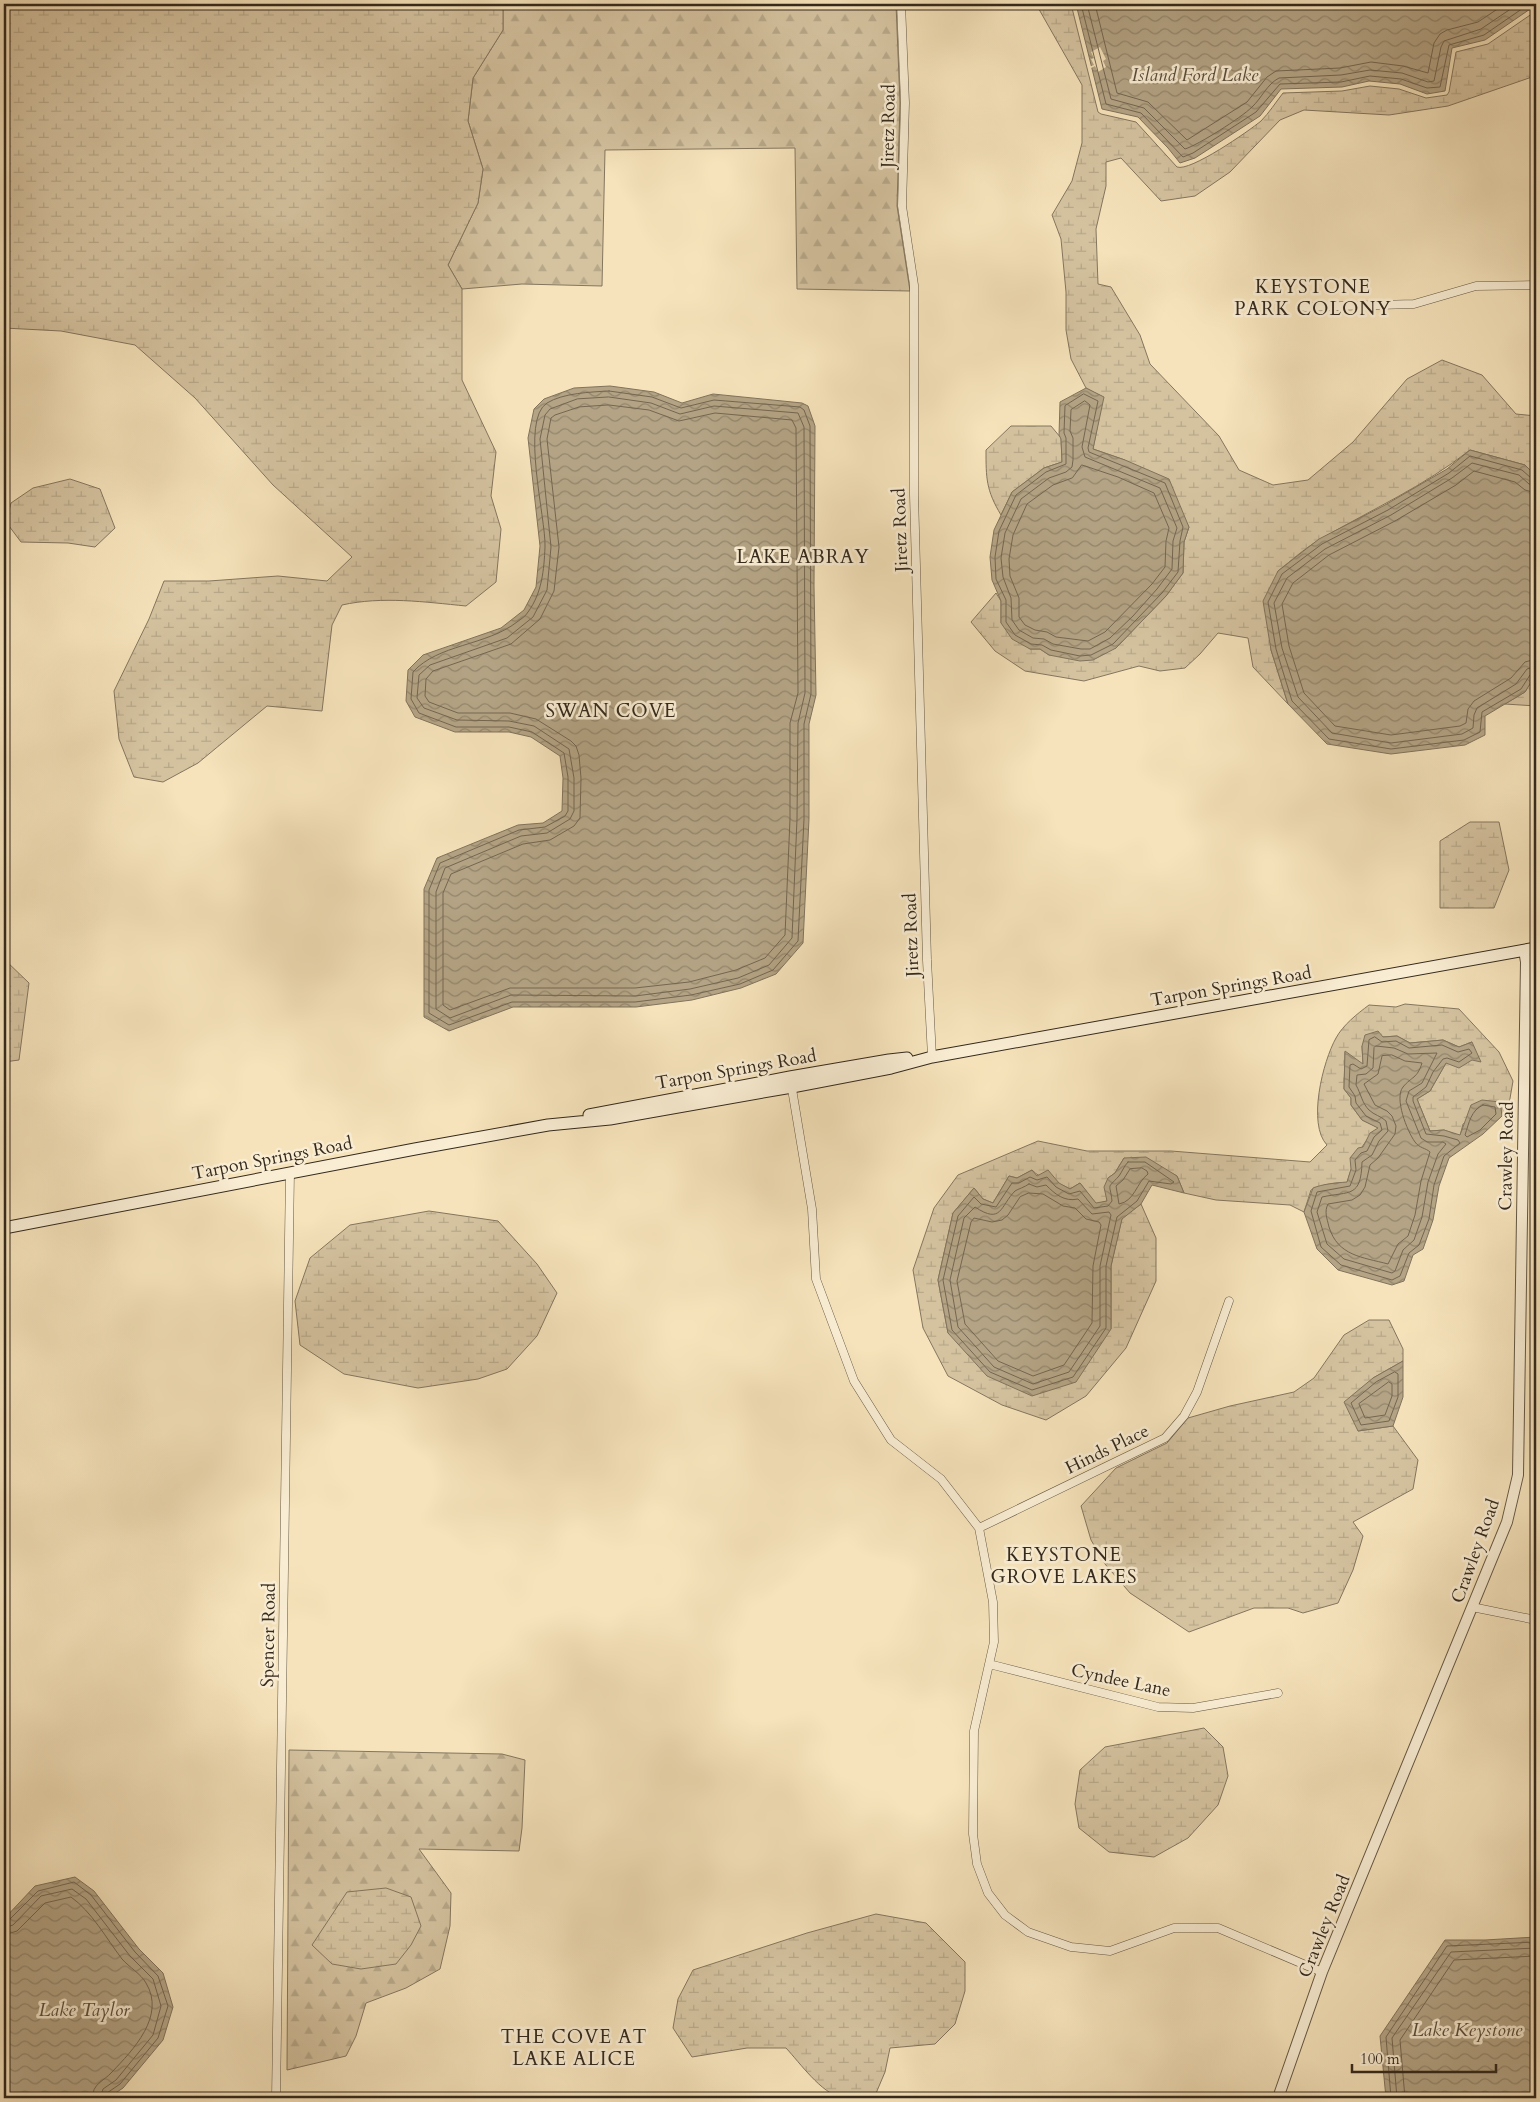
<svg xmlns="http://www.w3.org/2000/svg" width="1540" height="2102" font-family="Cardo,serif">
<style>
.forest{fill:url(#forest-firs);stroke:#84765e}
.wetland{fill:url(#wetland-marsh);stroke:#84765e}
.water{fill:url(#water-waves);stroke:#81735b}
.pier{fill:#f6e3bb}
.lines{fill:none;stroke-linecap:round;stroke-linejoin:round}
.shore{stroke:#746650;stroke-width:1}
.minor-casing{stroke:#645844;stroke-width:9}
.tertiary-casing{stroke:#645844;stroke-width:12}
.secondary-casing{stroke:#34291c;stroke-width:13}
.minor{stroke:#f9edd3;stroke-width:8}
.tertiary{stroke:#f9edd3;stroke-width:10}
.secondary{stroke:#f9edd3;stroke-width:11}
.labels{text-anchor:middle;stroke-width:5;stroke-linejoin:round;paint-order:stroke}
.street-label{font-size:18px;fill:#34291c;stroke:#f9edd3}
.water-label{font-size:19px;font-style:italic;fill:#5a4e3c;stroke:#f9edd3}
.neighbourhood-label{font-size:19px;letter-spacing:1px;fill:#34291c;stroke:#f9edd3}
</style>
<defs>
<pattern id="forest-firs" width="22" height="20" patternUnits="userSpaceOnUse" patternTransform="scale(1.25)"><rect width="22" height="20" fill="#d5c3a0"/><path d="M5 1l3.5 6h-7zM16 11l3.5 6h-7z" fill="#b7a889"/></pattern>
<pattern id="wetland-marsh" width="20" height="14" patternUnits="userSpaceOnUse" patternTransform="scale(1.25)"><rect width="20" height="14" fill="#d5c3a0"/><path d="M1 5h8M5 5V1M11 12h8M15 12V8" fill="none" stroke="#b7a889"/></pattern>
<pattern id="water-waves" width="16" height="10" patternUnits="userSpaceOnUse" patternTransform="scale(1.25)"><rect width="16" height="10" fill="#b4a485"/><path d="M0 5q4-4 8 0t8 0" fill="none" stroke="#93866c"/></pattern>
</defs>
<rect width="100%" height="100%" fill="#f6e3bb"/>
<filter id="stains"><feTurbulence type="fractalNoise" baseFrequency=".004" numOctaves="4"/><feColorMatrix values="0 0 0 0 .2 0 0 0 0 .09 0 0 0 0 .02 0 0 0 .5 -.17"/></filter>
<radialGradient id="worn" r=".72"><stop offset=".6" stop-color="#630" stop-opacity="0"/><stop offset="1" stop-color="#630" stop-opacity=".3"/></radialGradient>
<path class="forest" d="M503,4H896L900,103L897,206L910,291L797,289L795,148L605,150L602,286L522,284L462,289L448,265L478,203L483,169L468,121L473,78L503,30Z
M289,1750L502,1754L525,1760L522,1828L519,1851L419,1849L451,1893L450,1926L440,1969L406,1988L366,2003L356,2036L346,2056L287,2070Z"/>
<path class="wetland" d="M4,4H503V30L473,78L468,121L483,169L478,203L448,265L462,289V380L496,452L491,496L501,529L496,582L466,606C425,602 382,596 342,605L332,625L322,711L267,706L198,763L163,782L134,777L119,739L114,691L149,619L164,581H209L278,576L327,581L352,557L273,485L195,398L135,345L61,331L4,328Z
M1036,4H1071L1098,112L1101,114L1136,122L1177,167C1190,172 1249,131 1261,121C1269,113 1276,102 1283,93L1342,91L1370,86L1399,89L1426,98L1447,95L1449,92L1456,52L1488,44L1536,11V73L1532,77L1448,106L1389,115L1304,110L1280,120L1230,172L1195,196L1161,201L1121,158L1106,162V186L1096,229L1098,284L1111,287L1140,335L1150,364L1219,436L1239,470L1273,485L1308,480L1353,442L1407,379L1442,360L1482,375L1516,414L1536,416V476L1525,465L1470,450C1423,487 1372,509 1321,539C1306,547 1292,560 1278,571L1271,650L1288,704L1253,667L1248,638L1218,633L1200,654L1185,668L1160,671L1139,666L1084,681L1025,671L995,651L971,622L996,593L1001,601V623L1030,649H1040L1049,655L1116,648L1166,596L1183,573L1184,542L1189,527L1125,460L1093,449L1103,397L1086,388L1071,359L1066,330V292L1061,239L1052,215L1072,181L1082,143V85Z
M1011,426H1051L1061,438L1062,462L1044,468L1012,492L1001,515C986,490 986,478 986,450Z
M70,479L100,489L115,528L95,547L68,543L21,542L6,522L11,503L33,488Z
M1536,674V706L1505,704L1525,692Z
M1470,822H1499L1509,870L1494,908H1440V841Z
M4,959L29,983L19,1060L4,1062Z
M1405,1004L1459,1009L1499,1052L1513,1081L1508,1110L1502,1116L1500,1102L1463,1124L1460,1136L1444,1130L1430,1131L1417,1099L1430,1091L1446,1063L1472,1042L1459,1047L1443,1040L1410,1043L1397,1036L1383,1037L1362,1046L1363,1065L1345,1052L1344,1089L1351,1098V1105L1362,1120L1379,1128C1363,1139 1352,1164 1347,1183C1334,1182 1322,1185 1311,1190L1304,1212L1290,1205L1216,1200L1184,1193L1177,1176L1167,1171L1124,1158L1115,1173L1108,1178L1107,1201L1096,1204L1080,1183L1070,1189C1058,1182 1041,1180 1032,1170L1017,1178L1009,1176L993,1203L983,1199L974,1188L953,1213L938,1280L948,1333L1111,1329V1266L1122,1218L1141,1204L1156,1238V1281L1126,1348L1086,1396L1046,1420L1002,1405L948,1376L923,1328L913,1270L934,1208L958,1175L1038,1141L1087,1151H1171L1310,1162L1327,1145C1307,1124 1323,1061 1336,1038C1343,1025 1357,1014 1369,1005L1396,1007Z
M429,1211L498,1221L537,1264L557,1293L537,1336L507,1369L478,1379L418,1388L344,1374L300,1345L295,1301L310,1258L350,1225Z
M1369,1320H1389L1403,1349V1361L1373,1378L1358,1431L1393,1426L1418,1460L1413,1489L1353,1522L1363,1536L1353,1570L1338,1603L1303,1613L1288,1608H1254L1189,1632L1130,1593L1105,1564L1091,1540L1081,1506L1116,1468L1167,1443L1188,1418L1230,1406L1294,1392L1314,1378L1344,1335Z
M1204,1728L1223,1747L1228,1776L1218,1805L1188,1838L1154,1857L1109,1852L1079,1828L1075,1804L1080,1770L1105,1747Z
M386,1888L411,1897L421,1926L411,1945L396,1964L361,1969L332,1964L312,1945L347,1892Z
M876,1914L926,1923L965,1962V1991L955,2024L935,2044L890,2048L885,2072L874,2098C864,2098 852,2100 842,2098C821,2093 800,2063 786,2048H747L692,2057L673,2028L678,1999L693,1970L807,1933Z"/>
<path class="water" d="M1076,4H1536V5L1485,40L1452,48L1445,91L1427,94L1400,84L1369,81L1342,87L1281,89L1260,116L1195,158L1180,163L1168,148L1138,117L1102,109Z
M610,386L654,392L682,403L713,394L802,403L808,406L815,426L814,586L816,695L809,724V819L803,943L776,974L741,988L692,1000L636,1007H513L449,1031L424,1017V889L437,858L518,825L543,823L562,811L563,778L560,756L531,737L509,732H455L415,717L406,701L408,670L423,655L501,628L524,610L536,587L540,546L528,438L534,409L544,399L574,388Z
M1086,388L1104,397L1093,449L1125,460L1169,479L1189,527L1184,542L1183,573L1166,596L1116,648L1093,660L1080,661L1049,655L1040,649H1030L1012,639L1001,623V601L992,580L990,557L994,530L1012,492L1044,468L1062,462L1061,439L1059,435L1060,402Z
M1470,450L1525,465L1536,476V674L1525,692L1485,716V735L1465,745L1391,754L1327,744L1288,704L1271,650L1263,601L1278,571L1319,539L1385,505L1447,469Z
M1378,1031L1383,1037L1397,1036L1410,1043L1443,1040L1459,1047L1472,1042L1481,1062L1472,1060L1459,1068L1446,1063L1430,1091L1417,1099L1430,1131L1444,1130L1460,1135L1471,1105L1482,1100L1500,1102L1502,1116L1483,1134L1449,1158L1439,1186L1433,1220L1423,1249L1413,1255L1404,1281L1392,1285L1338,1270L1317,1249L1304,1212L1313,1188C1323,1184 1335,1183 1347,1182L1351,1169L1350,1158L1358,1148L1363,1147L1370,1133L1378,1128L1362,1120L1351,1105V1098L1344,1089L1345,1051L1363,1064L1362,1046L1365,1035Z
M1146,1157L1177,1176L1184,1193L1152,1185L1141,1204L1122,1219L1111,1266V1329L1076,1382L1032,1396L987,1376L948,1333L938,1280L953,1213L974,1188L983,1199L993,1203L1009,1176L1017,1178L1032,1170L1037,1176L1048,1170L1059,1183L1070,1189L1080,1183L1096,1203L1107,1201L1104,1187L1108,1178L1115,1173L1124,1158Z
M1403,1361V1397L1393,1426L1358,1431L1344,1402L1373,1378Z
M75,1877L94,1891L139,1949L163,1973L173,2007L163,2040L123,2088L108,2098H4V1919L35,1886Z
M1536,1937V2098H1386L1380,2036L1445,1940H1485Z"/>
<path class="pier" d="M1100,47L1106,59L1103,61L1106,67L1098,72L1095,66L1089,69V67L1094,65L1091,59L1094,58L1091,52Z"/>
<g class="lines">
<path class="shore" d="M1081,4L1106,104L1141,113L1183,157L1193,153L1256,112L1280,84L1341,82L1370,76L1401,79L1427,88L1440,87L1449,45L1484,35L1529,4
M1087,4L1111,99L1144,108L1185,149C1198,145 1241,118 1252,107C1261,99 1267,84 1279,78L1341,75L1370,70L1402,73L1428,82L1434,81L1441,47L1444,41L1481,29L1518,4
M1095,4L1117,93L1148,102L1187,140L1247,102L1267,77L1276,71L1340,68L1371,62L1403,66L1428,73L1434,43L1440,34L1447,30L1478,22L1505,4
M609,391L652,397L681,408L714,400L800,407L804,410L810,426L811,694L804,724V819L798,941L773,970L740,984L691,995L635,1002H512L449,1025L429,1013V890L440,863L519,830L545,827L565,816L568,811V777L564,753L532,732L509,727H456L419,713L411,699L413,672C438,644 486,646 517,622C521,619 526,616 528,612C542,593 544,570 545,547C546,518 520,420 547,403C563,393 591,392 609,391Z
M1084,394L1098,401L1088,448L1089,452L1165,483L1183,527L1180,541L1178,572L1162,593L1113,644L1091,655L1080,656L1051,650L1042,645L1031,644L1015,635L1006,622V600L996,579L995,557L999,531L1016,495L1046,472L1066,464V438L1064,433L1065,406Z
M609,397L651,403L680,414L714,406L798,413L804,427L805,693L798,723L797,819L792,938L769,965L738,978L690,989L635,996L511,995L450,1018L436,1009V892L445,868L521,836L547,833L570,819L574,811V778L569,749L534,726L509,721L457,720L424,708L417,698L419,675L430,665L507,638L533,617L547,590L551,547L540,439L545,415L550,409L577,399Z
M1085,401L1090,405L1082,447L1085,457L1160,488L1177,528L1173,541L1172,569L1157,589L1133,616L1110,638L1090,649H1081L1053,644L1044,639L1033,638L1019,630L1012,620L1011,598L1003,577L1001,558L1005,533L1021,499L1049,478L1066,472L1072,467L1073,460V438L1070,431L1071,410Z
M609,405L649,410L679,421L715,413L792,420L796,428L798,693L790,723V819L785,935L765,958L736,970L689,982L635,988H510L450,1010L443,1005V893L451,874L523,844L550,840L574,826L580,818L581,778L579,755L576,746L571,741L536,719L510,713H458L429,702L425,696L426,679L433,671L511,644L540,619L554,591L559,547L547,439L551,418L555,415L579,407Z
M1082,465L1118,477L1154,493L1169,528L1166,541L1165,567L1152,584L1105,632L1088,641L1056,637L1047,632L1035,630L1025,625L1019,617V598L1010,576L1009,559L1013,535L1027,504L1053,485L1072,478Z
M1536,479L1531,478L1522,470L1470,456L1449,473L1388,510L1322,544L1282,574L1268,602L1276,649L1292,701L1329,739L1391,749L1464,740L1480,732L1482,712L1521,689L1530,675L1536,673
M1536,485L1529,484L1519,475L1472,463L1452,478L1391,515L1325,549L1287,578L1274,603L1282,648L1298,697L1332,733L1391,743L1462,734L1473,728L1474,715L1477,708L1516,684L1527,669L1536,666
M1536,493L1525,490L1515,482L1474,471L1456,485L1395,521L1329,555L1293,583L1282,604L1289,646L1304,693L1335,726L1391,735L1460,726L1466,723L1468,709L1474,701L1511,678L1525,662L1536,659
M1375,1037L1382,1042L1396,1041L1409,1048L1442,1045L1458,1052L1469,1049L1472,1053L1459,1062L1447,1058L1443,1059L1433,1072L1426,1087L1413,1097V1101L1426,1134L1444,1136L1458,1140L1460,1143L1444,1156L1434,1185L1429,1219L1419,1245L1409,1253L1400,1276L1392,1280L1341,1265L1321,1247L1311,1211L1317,1192L1350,1186L1356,1170L1355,1160L1361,1153L1367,1151L1374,1137L1382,1130L1380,1123L1366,1116L1356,1103L1355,1096L1349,1087L1350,1065L1353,1064L1361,1069L1367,1066L1369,1040Z
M1376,1046L1394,1048L1408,1054L1437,1053L1422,1083L1409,1091L1406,1101L1421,1138L1427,1142H1443L1446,1144L1438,1154L1428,1182L1422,1217L1414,1240L1403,1250L1395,1271L1392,1273L1344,1259L1327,1244L1317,1212L1322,1197C1350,1191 1361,1198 1362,1162L1372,1155L1379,1141L1388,1131L1386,1121C1381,1116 1374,1115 1369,1110C1362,1103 1361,1094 1356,1085L1357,1075L1366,1074L1373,1068L1374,1048Z
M1392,1055L1405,1061L1422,1063C1417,1079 1412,1076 1403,1087C1394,1098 1407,1131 1415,1142C1419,1148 1426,1148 1430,1152L1421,1181L1415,1215L1408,1236L1398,1244L1388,1264C1362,1257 1338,1256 1329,1227C1327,1218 1324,1212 1328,1204L1352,1200L1360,1195L1365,1187L1370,1165L1378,1158L1395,1134L1396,1126L1392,1116L1387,1111L1375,1105L1364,1084L1378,1074L1382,1056Z
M1483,1105L1495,1107L1496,1114L1480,1130L1467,1137L1465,1135C1469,1123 1471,1110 1483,1105Z
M1128,1162H1145L1174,1182L1171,1184L1149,1181L1137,1201L1117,1217L1106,1266V1328L1073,1377L1032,1390L990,1372L952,1330L943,1280L958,1216L974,1197L981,1204L996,1207L1012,1183H1019L1030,1177L1037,1180L1047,1177L1056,1187L1069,1194L1080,1191L1094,1208L1108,1206L1112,1201C1110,1182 1106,1190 1119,1176C1122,1172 1124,1166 1128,1162Z
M1142,1168L1147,1171L1148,1174C1136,1183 1135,1201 1119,1204L1116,1186L1123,1180L1130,1169Z
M1029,1184L1037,1187L1046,1185C1055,1194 1064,1202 1078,1199L1092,1214L1109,1212L1111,1215L1100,1266V1326L1069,1372L1033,1384L994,1367L958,1327L950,1280L964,1218L975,1207C1002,1225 1000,1206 1015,1191C1018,1189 1025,1187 1029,1184Z
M1029,1193L1043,1194L1063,1206L1075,1208L1086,1219L1099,1222L1101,1225L1093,1266L1092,1323L1064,1365L1033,1376L998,1361L965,1324L957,1281L971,1222L974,1218L992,1222L1002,1220L1008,1215L1020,1197Z
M1395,1372L1398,1374V1397L1389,1421L1361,1425L1351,1403L1376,1382Z
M1389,1382L1392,1384V1396L1385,1415L1365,1418L1359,1404Z
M4,1922L9,1920L38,1891L74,1882L91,1895L135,1952L158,1976L168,2006L158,2038L120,2084L107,2093L106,2098
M4,1928L13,1925L41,1896L72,1889L86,1899L130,1956L153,1979L161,2006L153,2035L116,2080L103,2089L100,2098
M4,1935L17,1931L45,1903L71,1897C92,1912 106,1938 122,1959C129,1967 141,1974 146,1983C166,2016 133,2050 112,2072C103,2082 93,2083 92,2098
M1391,2098L1386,2037L1447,1946L1536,1942
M1397,2098L1392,2038L1451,1952L1536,1948
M1405,2098L1400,2040L1454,1960L1536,1956"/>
<defs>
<path id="minor" d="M901,4L905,103L902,206L914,285V495L927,960L932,1057
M1305,307L1414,304L1476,286L1536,285
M791,1083L812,1209L816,1279L854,1381L891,1440L941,1479L979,1528L993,1602L994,1642L974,1731L973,1834L977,1864L988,1893L1005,1915L1028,1932L1071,1947L1110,1951L1174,1928H1218L1322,1972
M979,1528L1165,1438L1184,1416L1197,1392L1229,1301
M1472,1607L1536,1620
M989,1664L1158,1707L1193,1708L1278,1693
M276,2098L290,1172"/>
<path id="tertiary" d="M1278,2098L1322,1972L1507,1522L1518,1475L1526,962L1524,950"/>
<path id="secondary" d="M589,1115L790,1077L889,1060L907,1058
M4,1228L415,1149L548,1125L610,1119L792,1087L891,1068L932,1057L1536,948"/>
</defs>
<use href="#minor" class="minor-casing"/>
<use href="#tertiary" class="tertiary-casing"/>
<use href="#secondary" class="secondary-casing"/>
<use href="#minor" class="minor"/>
<use href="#tertiary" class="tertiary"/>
<use href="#secondary" class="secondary"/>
</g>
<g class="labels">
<g class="street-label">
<text transform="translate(888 126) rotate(-89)" y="6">Jiretz Road</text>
<text transform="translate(900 530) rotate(-92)" y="6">Jiretz Road</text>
<text transform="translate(911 935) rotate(-92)" y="6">Jiretz Road</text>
<text transform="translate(1231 986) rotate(-10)" y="6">Tarpon Springs Road</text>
<text transform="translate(736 1069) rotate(-10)" y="6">Tarpon Springs Road</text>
<text transform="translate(1506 1156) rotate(-89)" y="6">Crawley Road</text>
<text transform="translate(272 1158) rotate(-11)" y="6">Tarpon Springs Road</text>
<text transform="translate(1107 1449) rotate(-26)" y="6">Hinds Place</text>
<text transform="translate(1475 1551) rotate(-70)" y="6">Crawley Road</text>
<text transform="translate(268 1635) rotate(-89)" y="6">Spencer Road</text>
<text transform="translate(1121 1680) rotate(12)" y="6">Cyndee Lane</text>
<text transform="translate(1324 1926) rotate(-68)" y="6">Crawley Road</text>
</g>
<g class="water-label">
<text x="1195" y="81">Island Ford Lake</text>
<text x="84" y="2016">Lake Taylor</text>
<text x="1467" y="2036">Lake Keystone</text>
</g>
<g class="neighbourhood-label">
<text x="1313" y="293">KEYSTONE<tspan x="1313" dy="22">PARK COLONY</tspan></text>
<text x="803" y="563">LAKE ABRAY</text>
<text x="611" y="717">SWAN COVE</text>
<text x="1064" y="1561">KEYSTONE<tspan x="1064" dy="22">GROVE LAKES</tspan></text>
<text x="574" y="2043">THE COVE AT<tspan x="574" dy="22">LAKE ALICE</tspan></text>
</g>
</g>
<rect width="1540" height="2102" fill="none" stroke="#f6e3bb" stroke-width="20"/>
<rect x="5" y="5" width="1530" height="2092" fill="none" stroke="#34291c" stroke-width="2.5"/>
<rect x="10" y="10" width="1520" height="2082" fill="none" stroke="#34291c"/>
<path d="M1352 2064v8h144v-8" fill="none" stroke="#34291c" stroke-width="2.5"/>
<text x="1360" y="2064" font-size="15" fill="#34291c" stroke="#f9edd3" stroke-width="4" paint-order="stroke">100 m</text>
<rect width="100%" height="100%" filter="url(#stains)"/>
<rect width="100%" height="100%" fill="url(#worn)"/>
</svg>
